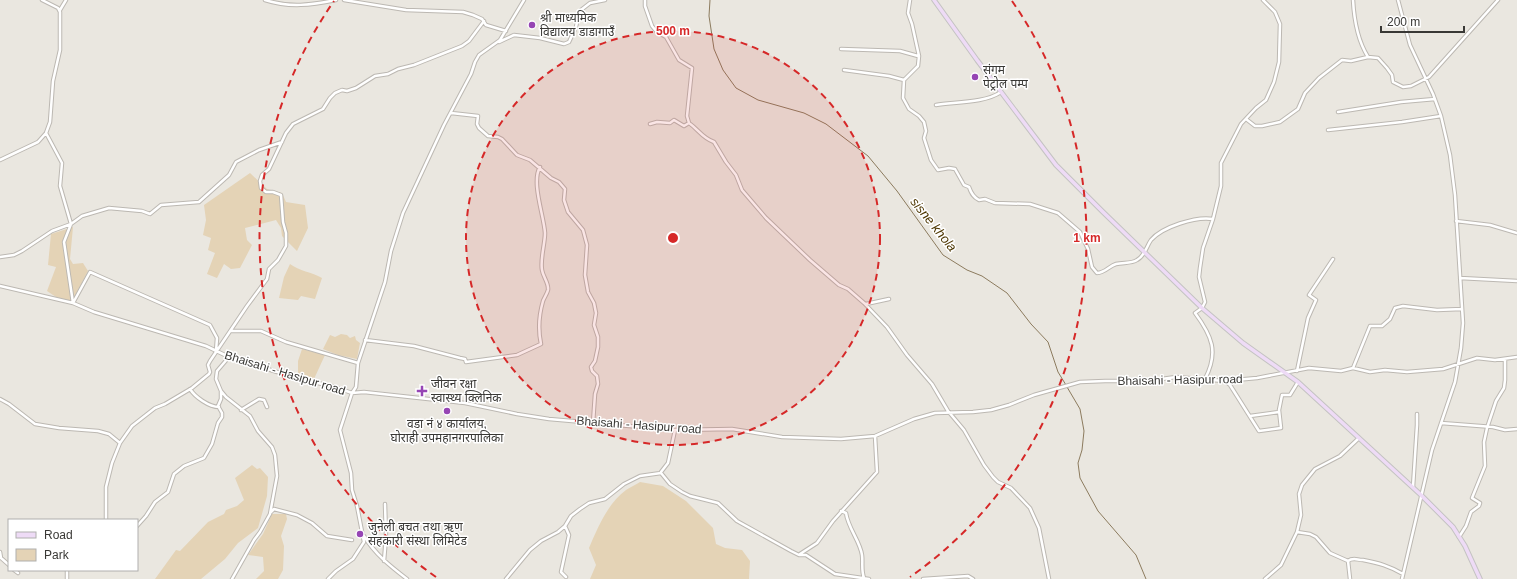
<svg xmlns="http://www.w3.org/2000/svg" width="1517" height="579" font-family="Helvetica,'Noto Sans Devanagari',sans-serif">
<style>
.green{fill:#e4d3b6}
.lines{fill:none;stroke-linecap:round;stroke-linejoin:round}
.stream{stroke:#8c7b5e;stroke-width:1}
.minor-casing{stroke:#bcb8b2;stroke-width:4.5}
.primary-casing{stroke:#c4c3c2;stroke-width:5.5}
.minor{stroke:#fff;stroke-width:2.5}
.primary{stroke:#eedbf6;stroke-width:3.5}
.ring{fill:none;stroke:#d62828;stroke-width:2;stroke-dasharray:7 5}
.poi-dot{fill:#9645b4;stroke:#fff;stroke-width:1.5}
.labels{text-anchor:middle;stroke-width:3;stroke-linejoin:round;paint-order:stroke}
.poi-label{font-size:12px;fill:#393835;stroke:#fff;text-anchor:start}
.street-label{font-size:12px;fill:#393835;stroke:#fff}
.water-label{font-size:13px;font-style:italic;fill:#4d3600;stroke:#fff}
.centre{fill:#d62828;stroke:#fff;stroke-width:2}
.ring-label{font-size:12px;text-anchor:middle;font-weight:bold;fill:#d62828;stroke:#fff;stroke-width:3;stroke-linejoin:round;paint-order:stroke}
</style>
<rect width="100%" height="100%" fill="#eae7e0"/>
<path class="green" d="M250,173L267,189L282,193L286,202L305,205L308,228L297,251L282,236L281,228L276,220L245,228L247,240L252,245L240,268L231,269L224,264L217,278L207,274L215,253L208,250L211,238L203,235L206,220L204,205Z
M73,227L70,259L73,264L83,263L88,271L72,302L56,297L47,291L56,267L48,265L51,234Z
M290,264C299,271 312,272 322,278L315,299L301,296L298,300L279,298L284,277Z
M341,334L347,335L350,338L355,336L356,340L360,343L357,359L338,355L323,349L330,335L335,337Z
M302,349L325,355L314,379L298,375V361Z
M252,465L257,469L260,468L268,477L267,496L258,528L238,543L225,559L201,579H155L176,550L180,551L208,522L224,514L226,510L237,506L244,500L235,478Z
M640,482L663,486L686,501L713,528L716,544L725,548L742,550L750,561L749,579H590L596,565L589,548C598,527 608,503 626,490C630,487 636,485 640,482Z
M272,514H286L287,519L281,536L284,546L283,570L278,579H256L264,571L263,557L248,555L263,534Z"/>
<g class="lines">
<path class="stream" d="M710,0L709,16L714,49L723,70L736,88L758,100L804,113L826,124L868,156L897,191L943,255L967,270L982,276L1007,293L1031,324L1048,342L1058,372L1066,385
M1067,387L1080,409L1084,431L1082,450L1078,463L1080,478L1098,511L1136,555L1146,579"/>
<defs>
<path id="minor" d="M265,0C290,8 311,5 336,0
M344,0L406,10L463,12L473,15L482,19L486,25L506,31
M645,0V6L652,26L657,32L666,37L679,60L692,68L687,116L689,123C699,130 702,138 714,142L726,162L736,175L742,190L766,218L810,260L839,285L848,289L864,303L887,327L907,355L932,384L948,411L964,430L984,465L993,477L998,482L1011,488L1030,508L1039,528L1049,579
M910,0L908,13L912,24L919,56L918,66L904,80L903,98L909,109L919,116L924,122L926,131L924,138L931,160L938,170L949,168L955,169L964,185L969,187C971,193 973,197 979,200L985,199L995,203L1030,204L1058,213L1080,232L1088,249L1092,267L1097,273C1105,273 1109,266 1116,264C1123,262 1131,264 1137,260C1145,256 1146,247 1151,240C1162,227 1196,216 1213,219
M1353,0C1354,19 1358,41 1368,57
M1398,0L1410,45L1433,94L1441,116L1450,155L1455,195L1463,323L1461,348L1455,382L1432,450L1402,579
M60,10L66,0
M499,42L514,35L540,38L564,44L569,42L576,27L578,17L581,10L590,3L605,0
M841,49L900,51L918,56
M844,70L889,76L904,80
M936,105C955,102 985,103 1001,92
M1338,112L1401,102L1435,99
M451,113L478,116L477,124L479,128L488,136L498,137L502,139L517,155L530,160L551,178L559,182L565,189L564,200L568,212L583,230L587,245L585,275L588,292L594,303L596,313L594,325L598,337V347L595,361L591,367L592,371L597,376L598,384L595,394L593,423
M1246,119L1255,126H1262L1280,122L1298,109L1305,93L1319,78L1342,60L1351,61L1368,57L1378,58L1387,68L1392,75L1393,82L1403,87L1411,86L1429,77L1498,0
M650,124L657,122L670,123L674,120L684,126L689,123
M1328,130L1402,122L1441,116
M46,133L62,163L60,186L71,224L64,242L73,303
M0,160L38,142L46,133L50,122L53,81L60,50V12L58,8L42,0
M1456,221L1490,225L1517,233
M0,257L14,255L22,251L52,231L71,224L82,216L109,208L142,211L150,214L161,205L199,202L229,175L236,162L259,150L282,142
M1460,278L1517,281
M0,286L73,303L94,312L206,346L229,357L303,380L332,386L352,393L364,392L465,403L517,414L549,419L675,430L732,429L782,437L841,439L875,436L914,419L935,413L973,412L991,410L1009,405L1034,395L1080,382L1105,381H1147L1176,377L1224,381L1257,378L1309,368L1341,371L1353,368L1370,372L1385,370L1407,372L1443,369L1477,358L1495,360L1517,357
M73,303L90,272L210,325L217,338L216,351
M864,303L866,304L889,299
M231,331H261L286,342L358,363
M365,340L414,346L460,358L465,359L466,362L517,355L541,344C538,330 539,315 543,301C544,298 547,294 548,290C549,283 543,277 542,270C540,259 545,244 545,233C544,216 531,182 540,167
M229,357L217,371L216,379L221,391L226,397L250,416L258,431L272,447L275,455L277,476L270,514L260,532L254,540L232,579
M1353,368L1370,326H1382L1390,319L1395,308L1403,306L1437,310L1462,309
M1297,371L1308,318L1316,300L1309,295L1333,259
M1205,379C1219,352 1212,336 1195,313L1202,308L1205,302L1199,277L1200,268L1203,248L1213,219L1221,186V163L1241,124L1256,108L1266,100L1274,82L1279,62L1280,24L1275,12L1263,0
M1225,381L1230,385L1259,431L1281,428L1279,410L1282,395H1290L1298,382
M190,389C195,397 209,407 219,407
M0,399L9,404L35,424L59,428L98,431L109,434L120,443
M241,410L259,399L264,400L267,407
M1250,416L1279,412
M1441,423L1493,427L1505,430L1517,429
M661,472L668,463L675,430
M1413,487L1417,425V414
M841,511L846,513C848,528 860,541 862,555C863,563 861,570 864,578
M271,512L274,509L297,515L312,523L327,536L352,540
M106,520V487L112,463L120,443L132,426L155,408L165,404L192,388L209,374L210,372L208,365L210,361L247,306L267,279L269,269L278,260L286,246V233L283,222L281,195L273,192H266L261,188L260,181L262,175L269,169L286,133L293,124L323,109L330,98L335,93L342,90L347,91L356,88L375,76L388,74L398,69L414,65L462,46L469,41L484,21
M137,526L146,516L155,502L168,492L174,474L184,466L204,458L212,444L218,423L222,417V413L218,406L221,399V391
M565,526L569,535L561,572L566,577
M1297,532L1310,534L1316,537L1330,553L1348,561
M364,536C375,554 390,566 407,579
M1459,537L1466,526L1471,512L1479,506L1480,503L1472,498L1485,466L1484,442L1487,428L1496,401L1504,388L1505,380V359
M0,552L1,558L9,565
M800,554L817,543L833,521L877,472L875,436
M384,561L386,537L385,504
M14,570L18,573
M67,579V570
M328,579L336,571L353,559L364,542L357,506L352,490L351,473L340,430L352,393L356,387L358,363L385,282L391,251L403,213L444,125L471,74L475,62L479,55L500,40L524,0
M506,579L530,550L541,541L558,532L565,526L571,516L580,509L589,503L605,499L624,484L640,476L661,473L670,484L682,492L690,496L718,503L737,521L791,551L799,555H806L835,574L869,579
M923,579L968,576L973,579
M1265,579L1281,565L1297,532L1301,515L1299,494L1302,485L1315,469L1340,456L1359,438
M1350,579L1348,561C1353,557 1357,560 1363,560C1379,563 1389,566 1403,574"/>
<path id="primary" d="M934,0L977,60L1056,165L1103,212L1202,308L1243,343L1298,382L1421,495L1453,527L1465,546L1480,579"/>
</defs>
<use href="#minor" class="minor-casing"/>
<use href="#primary" class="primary-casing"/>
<use href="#minor" class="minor"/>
<use href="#primary" class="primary"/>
</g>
<circle cx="673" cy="238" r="207" fill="#d62828" fill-opacity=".12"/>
<g class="ring">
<circle cx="673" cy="238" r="207"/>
<path d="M436 577A414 414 0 0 1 334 1M1012 1A414 414 0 0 1 910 577"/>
</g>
<g class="poi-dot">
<circle cx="532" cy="25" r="4"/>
<circle cx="975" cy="77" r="4"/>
<path d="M420 385h4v4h4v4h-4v4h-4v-4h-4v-4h4z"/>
<circle cx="447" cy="411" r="4"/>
<circle cx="360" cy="534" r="4"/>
</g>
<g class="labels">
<g class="poi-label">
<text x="540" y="22">श्री माध्यमिक<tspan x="540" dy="14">विद्यालय डाडागाउँ</tspan></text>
<text x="983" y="74">संगम<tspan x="983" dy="14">पेट्रोल पम्प</tspan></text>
<text x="431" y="388">जीवन रक्षा<tspan x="431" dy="14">स्वास्थ्य क्लिनिक</tspan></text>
<text x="447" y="428" text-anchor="middle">वडा नं ४ कार्यालय,<tspan x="447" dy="14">घोराही उपमहानगरपालिका</tspan></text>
<text x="368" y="531">जुनेली बचत तथा ऋण<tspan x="368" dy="14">सहकारी संस्था लिमिटेड</tspan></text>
</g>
<g class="street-label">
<text transform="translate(285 373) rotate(17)" y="4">Bhaisahi - Hasipur road</text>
<text transform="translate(1180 380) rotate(-1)" y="4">Bhaisahi - Hasipur road</text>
<text transform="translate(639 425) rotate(4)" y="4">Bhaisahi - Hasipur road</text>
</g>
<g class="water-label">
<text transform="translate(934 224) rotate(51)" y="5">sisne khola</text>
</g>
</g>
<circle cx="673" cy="238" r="6" class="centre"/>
<g class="ring-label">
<text x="673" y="35">500 m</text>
<text x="1087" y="242">1 km</text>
</g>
<rect x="8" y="519" width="130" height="52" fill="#ffffff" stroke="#b0afae"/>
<rect x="16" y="532" width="20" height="6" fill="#eedbf6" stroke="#b0afae"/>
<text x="44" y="539" font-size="12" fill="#393835">Road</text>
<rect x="16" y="549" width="20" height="12" fill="#e4d3b6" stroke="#b0afae"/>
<text x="44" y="559" font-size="12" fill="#393835">Park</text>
<path d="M1381 26v6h83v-6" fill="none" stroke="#393835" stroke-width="2"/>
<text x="1387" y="26" font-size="12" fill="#393835" stroke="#ffffff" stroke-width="3" paint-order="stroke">200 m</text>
</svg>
